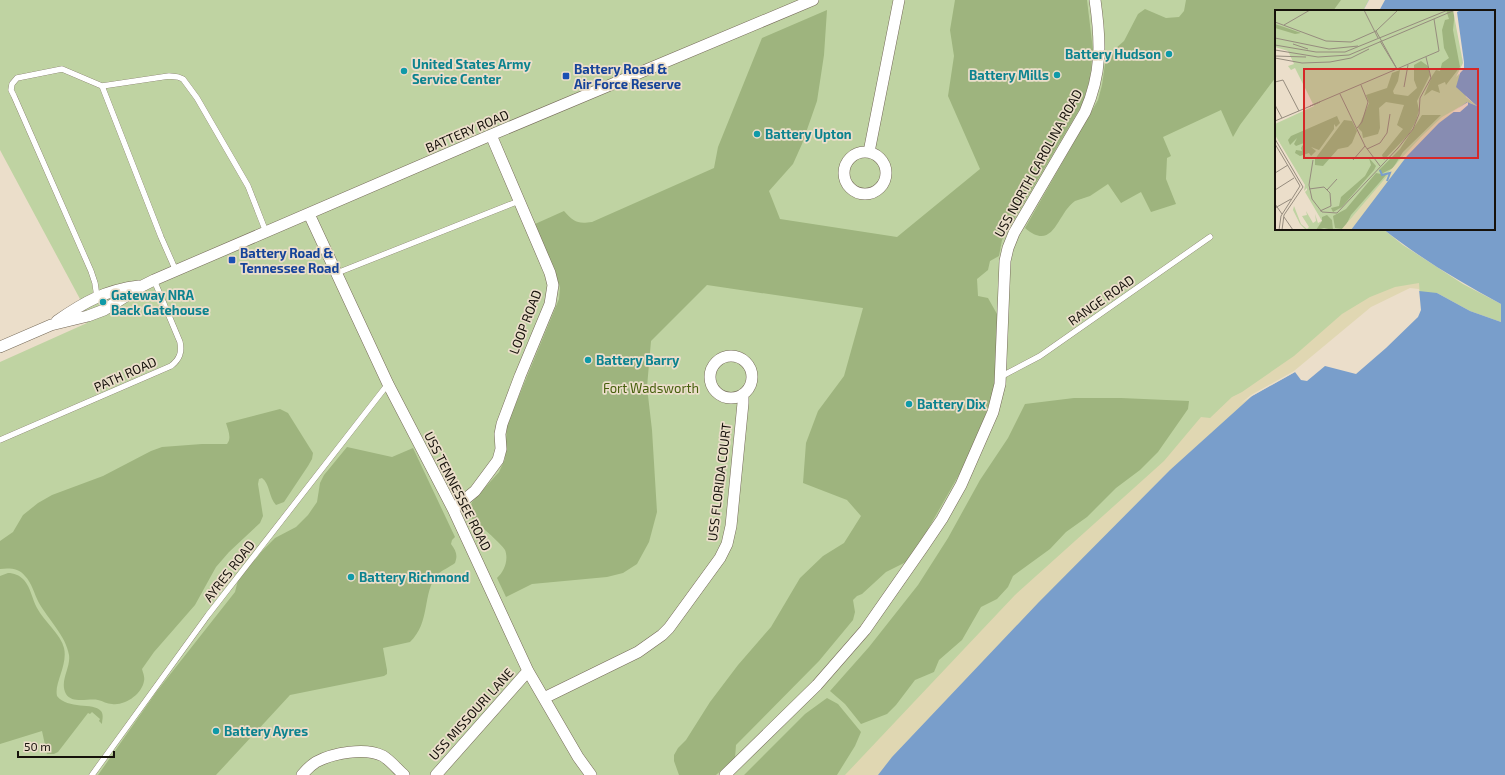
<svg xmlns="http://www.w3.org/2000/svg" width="1505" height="775" font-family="'Exo 2',sans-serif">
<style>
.green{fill:#bfd3a2}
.forest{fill:#9eb47e}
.sand{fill:#e0d7b2}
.water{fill:#799ecb}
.pier{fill:#ebdeca}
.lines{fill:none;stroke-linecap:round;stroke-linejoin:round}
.lane-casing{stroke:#756a59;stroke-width:6}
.street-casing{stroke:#756a59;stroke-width:12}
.lane{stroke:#fff;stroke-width:5.5}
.street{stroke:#fff;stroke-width:11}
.culture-dot{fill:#0f9aa8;stroke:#ebdeca;stroke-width:1.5}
.transit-dot{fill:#1a4fb4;stroke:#ebdeca;stroke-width:1.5}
.labels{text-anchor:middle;stroke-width:3.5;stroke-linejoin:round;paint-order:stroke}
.culture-label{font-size:13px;font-weight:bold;fill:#0d838f;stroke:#ebdeca;text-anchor:start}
.transit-label{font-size:13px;font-weight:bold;fill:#164399;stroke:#ebdeca;text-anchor:start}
.street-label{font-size:13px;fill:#16120b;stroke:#ebdeca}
.park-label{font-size:13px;fill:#465f0c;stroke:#ebdeca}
.inset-river{fill:none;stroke:#799ecb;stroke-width:2}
.inset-road{fill:none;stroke:#968c7e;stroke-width:1}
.view{fill:#d62828;fill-opacity:0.15;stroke:#d62828;stroke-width:2}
.inset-edge{fill:none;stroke:#16120b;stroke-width:2}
</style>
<rect width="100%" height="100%" fill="#ebdeca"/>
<path class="green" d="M0,0H1369L1363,11H1276V229H1383L1403,245L1463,284L1501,304V322L1470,311L1437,293L878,775H0V362L87,323L80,299L0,150Z"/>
<path class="forest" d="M955,0H1087L1093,50L1090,79L1082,105L1002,240L999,256L990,261L988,270L977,279L978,296L988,298L997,314L996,379L991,399L973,450L927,531L906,562L886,572L862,594L857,596L853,600L855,612L853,620L819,661L736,745L735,758L716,775H679L674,761V755L678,748L686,740L710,702L738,665L771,627L800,578L823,556L844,543L861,516L847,500L803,483L806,443L818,411L844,376L863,308L707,285L651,341L647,387L652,430L657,512L649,542L637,564L623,573L607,577L532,584L506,597L497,578C504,572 509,560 505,550C502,544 476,522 469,516V511L472,502L499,472L505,459L507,425L559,299L560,288L557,278L535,224L564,211C574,222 577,224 592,222L714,168L718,147L762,38L827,10L824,55L817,101L802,144L793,164L769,191L780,219L897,237L980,169L948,96L954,56L950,30Z
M1186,0H1341L1333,11H1276V77L1240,125L1233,137L1221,110L1163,137L1171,156L1167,158L1166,179L1176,204L1151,212L1141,192L1121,203L1108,184C1102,188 1096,192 1090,196C1085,198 1080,199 1075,201C1057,213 1054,253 1025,228L1098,100L1102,85L1106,57L1124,41L1138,14L1145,9L1166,18L1179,17L1184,11Z
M1074,398H1121L1189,401L1188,409L1158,452L1140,470L1116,488L1087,517L1066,532L1050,549L1013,576L1008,587L997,599L981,607L962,640L939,660L934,672L915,680L896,705L887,714L861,724L845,704L830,691L869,647L918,585L948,538L980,480L1008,438L1025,404Z
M280,409L288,413L313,453L312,459L308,466L284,502L276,505C269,498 270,484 262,478L259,479L258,484L263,516L260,523L229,552L216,567L195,605L154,652L142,669C143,673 145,677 144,681C142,694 125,706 112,704C107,704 103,701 98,700C89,698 72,704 66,694C59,681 71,668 69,655C66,636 48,619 39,603C34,594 32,583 25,576C19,568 9,568 0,569V541L13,532L23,515L38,503L52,495L103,476L151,451L162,447L202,444H227C232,438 228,430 226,423Z
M347,447L392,457L413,448L455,537L452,540L451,544C456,551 458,555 455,563C450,567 442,570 437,575C422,593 431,622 410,642L383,648L387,670V674L384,676L290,695L216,775H98L157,691L235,592L238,580L262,551L275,538L296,527L308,515L317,502L320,483L324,475Z
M8,573C14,573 19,575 24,580C31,588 32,599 37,608C44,621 61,635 64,648C68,665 54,683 57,696C68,710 93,702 101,711C104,715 102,720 102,724L99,721L100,719L92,712L90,714L88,713L58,752L54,754H47L42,731L0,744V576Z
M827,698L838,704L861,732L855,746L837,775H744L805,714Z"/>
<path class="sand" d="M1419,283L1421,310L1000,775H845L1015,595L1164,461L1201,417L1210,418L1232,397L1242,392L1294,356L1342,314L1370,297L1395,287Z"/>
<path class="water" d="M1369,0H1505V775H878L892,757L1038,603L1170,470L1252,396L1295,372L1410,290L1437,293L1470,311L1501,322V304C1460,282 1420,258 1383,229H1494V11H1363Z"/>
<path class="pier" d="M1369,0H1385L1379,11H1363Z
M1410,288L1419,289L1421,310L1418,317L1386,348L1356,374L1325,366L1307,381L1301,380L1295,372L1252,396L1240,404L1251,395L1294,371L1371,307Z"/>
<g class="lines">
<defs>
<path id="lane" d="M102,86L161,237L176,271
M337,273L519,201
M97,297L95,283L91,271L14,96L11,90L12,84L17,78L62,69L102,86L169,76L178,77L183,79L197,98L248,186L266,232
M1002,376L1040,356L1210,237
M0,440L171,366C180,359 182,352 180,342L154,280
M92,775L208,615L388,384"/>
<path id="street" d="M869,152L899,0
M844 173a21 21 0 1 1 42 0a21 21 0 1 1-42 0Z
M309,214L388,384L453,509L528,671L578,757L591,775
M57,321C84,302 106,290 139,286
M0,347L51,325L88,316L104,310L142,286L154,280L491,135L813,0
M710 377a21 21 0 1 1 42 0a21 21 0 1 1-42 0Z
M453,509L475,491L498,460L501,449L500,434L502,424L520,376L550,304L553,285L550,273L491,135
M544,698L638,652L662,635L669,628L720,558L727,544L731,526L743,403V394
M302,775C306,770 310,766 316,762C333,753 365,747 383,756C391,761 397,769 404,775
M436,775L528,671
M725,775L817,685L865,630L923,547L942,519L961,485L993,412L1000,384L1005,261L1008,248L1014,233L1085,112C1102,73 1101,42 1095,0"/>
</defs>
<use href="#lane" class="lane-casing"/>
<use href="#street" class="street-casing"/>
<use href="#lane" class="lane"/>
<use href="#street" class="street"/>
</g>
<g class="culture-dot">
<circle cx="1169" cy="54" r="4"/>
<circle cx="404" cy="71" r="4"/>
<circle cx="1057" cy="75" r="4"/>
<circle cx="757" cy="134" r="4"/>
<circle cx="103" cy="302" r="4"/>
<circle cx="588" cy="360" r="4"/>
<circle cx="909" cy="404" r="4"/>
<circle cx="351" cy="577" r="4"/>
<circle cx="216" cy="731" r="4"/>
</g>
<g class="transit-dot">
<rect x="562" y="72" width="8" height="8" rx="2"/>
<rect x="228" y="256" width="8" height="8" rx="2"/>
</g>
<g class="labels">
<g class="culture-label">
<text x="1161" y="59" text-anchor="end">Battery Hudson</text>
<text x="412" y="69">United States Army<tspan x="412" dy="15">Service Center</tspan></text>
<text x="1049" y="80" text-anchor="end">Battery Mills</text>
<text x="765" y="139">Battery Upton</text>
<text x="111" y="300">Gateway NRA<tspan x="111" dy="15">Back Gatehouse</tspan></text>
<text x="596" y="365">Battery Barry</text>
<text x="917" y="409">Battery Dix</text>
<text x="359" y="582">Battery Richmond</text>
<text x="224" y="736">Battery Ayres</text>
</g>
<g class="transit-label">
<text x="574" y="74">Battery Road &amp;<tspan x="574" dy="15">Air Force Reserve</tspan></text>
<text x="240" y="258">Battery Road &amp;<tspan x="240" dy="15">Tennessee Road</tspan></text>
</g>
<g class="street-label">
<text transform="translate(467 131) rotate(-23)" y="5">BATTERY ROAD</text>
<text transform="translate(1038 163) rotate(-61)" y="5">USS NORTH CAROLINA ROAD</text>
<text transform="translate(1101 300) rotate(-35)" y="5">RANGE ROAD</text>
<text transform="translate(525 322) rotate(-69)" y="5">LOOP ROAD</text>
<text transform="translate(125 374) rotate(-24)" y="5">PATH ROAD</text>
<text transform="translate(719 482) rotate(-83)" y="5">USS FLORIDA COURT</text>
<text transform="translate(458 491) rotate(63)" y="5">USS TENNESSEE ROAD</text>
<text transform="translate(229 571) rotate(-52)" y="5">AYRES ROAD</text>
<text transform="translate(471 714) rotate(-48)" y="5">USS MISSOURI LANE</text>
</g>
<g class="park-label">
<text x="651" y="393">Fort Wadsworth</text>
</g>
</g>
<g transform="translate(1275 10)">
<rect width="220" height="220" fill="#ebdeca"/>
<path d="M0,0H180L188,53L184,63L191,87L202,96L195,93L76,220H31L25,214L18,200L19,196L26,214L32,219L34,217L27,206L32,205L31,201L38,213L41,211L40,204L43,213L47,211L30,182L32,180V178L29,181L30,175L0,125V114L39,96L20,58L16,60L13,56L19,54L13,41L0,37Z" fill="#bfd3a2"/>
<path d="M171,0H180L178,20L185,57L171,75L170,72L163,75L165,83L157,80L149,86L157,66L161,60L165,61L167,53L174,48L169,38L167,20L170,10L174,9ZM0,14L9,17L26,23L20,24L0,18ZM146,51L153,56L155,65L142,91L144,100L141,111L134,124L109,150L107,145L128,119L122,115L129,95L111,92L104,98L105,118L103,124L88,128L87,122L83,118L94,93L91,85L112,78L117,63L125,60L123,71L118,81L119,84L133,86L142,78L139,70V55ZM147,105H166L128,142L118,158L106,164L104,160L125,139ZM62,106L65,113L61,117L59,114V119L44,140L36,137L41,141L36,146L34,143L25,146L20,143L21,140L27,141L26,138L29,133L21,136L19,134L22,128L15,135L13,130L16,126ZM69,110L77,111L82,121L77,133L73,137L63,139L48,156L40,155V149ZM94,148L101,156L99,160L67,197L58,202L56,198L64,196L66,187L90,166L96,155ZM101,163L111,165L76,205L69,219L60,218L58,206L71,199ZM52,205L57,210L58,220L49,218L41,220L47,211V207Z" fill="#9eb47e"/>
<path d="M193,92V95L83,220H66L113,165H111L146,127L167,107Z" fill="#e0d7b2"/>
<path d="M180,0H220V220H76L132,146L164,113L192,92L202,96L181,77L188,53Z" fill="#799ecb"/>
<path d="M178,0H186L182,2L189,52V59L181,67L188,53ZM193,92V95L185,102H178L169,107Z" fill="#ebdeca"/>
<path class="inset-river" d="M105,160L107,165L115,163L112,171"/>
<path class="inset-road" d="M89,0L103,28M0,12L51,31L76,32L101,21L123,0M9,15L35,0M101,21L122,59M0,28L54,39L83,36M105,31L122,59M18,34L33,39M0,35L41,42H70L173,0M0,40L43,47L74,45L180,0M0,46L31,47M0,48L27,53L55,52L76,48L94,39M0,72L8,70L24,101M129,77L133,55M65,84L90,136L105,156M0,95L7,108M35,96L164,41L159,9M0,111L45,92M82,118L87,112L93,92L86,75M0,129L28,177L9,205L7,220M0,134L25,176L6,206L4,220M92,139L105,133L112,123L115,104M38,150L34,175L37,189L47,202L62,203L123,138L138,119L144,104L145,88L156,68L151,47M78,150L90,136M0,163L13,155M34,179L49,177L55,183L56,196L45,201M0,180L19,168M52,180L62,169M0,194L7,204M0,198L16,189M9,207L18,220"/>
<path class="view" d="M29,59H203V148H29Z"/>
<rect width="220" height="220" class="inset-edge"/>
</g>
<path d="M18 751v6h96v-6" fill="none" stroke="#16120b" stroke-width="2"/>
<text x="24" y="751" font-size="12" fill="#16120b" stroke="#ebdeca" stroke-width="3" paint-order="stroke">50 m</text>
</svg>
